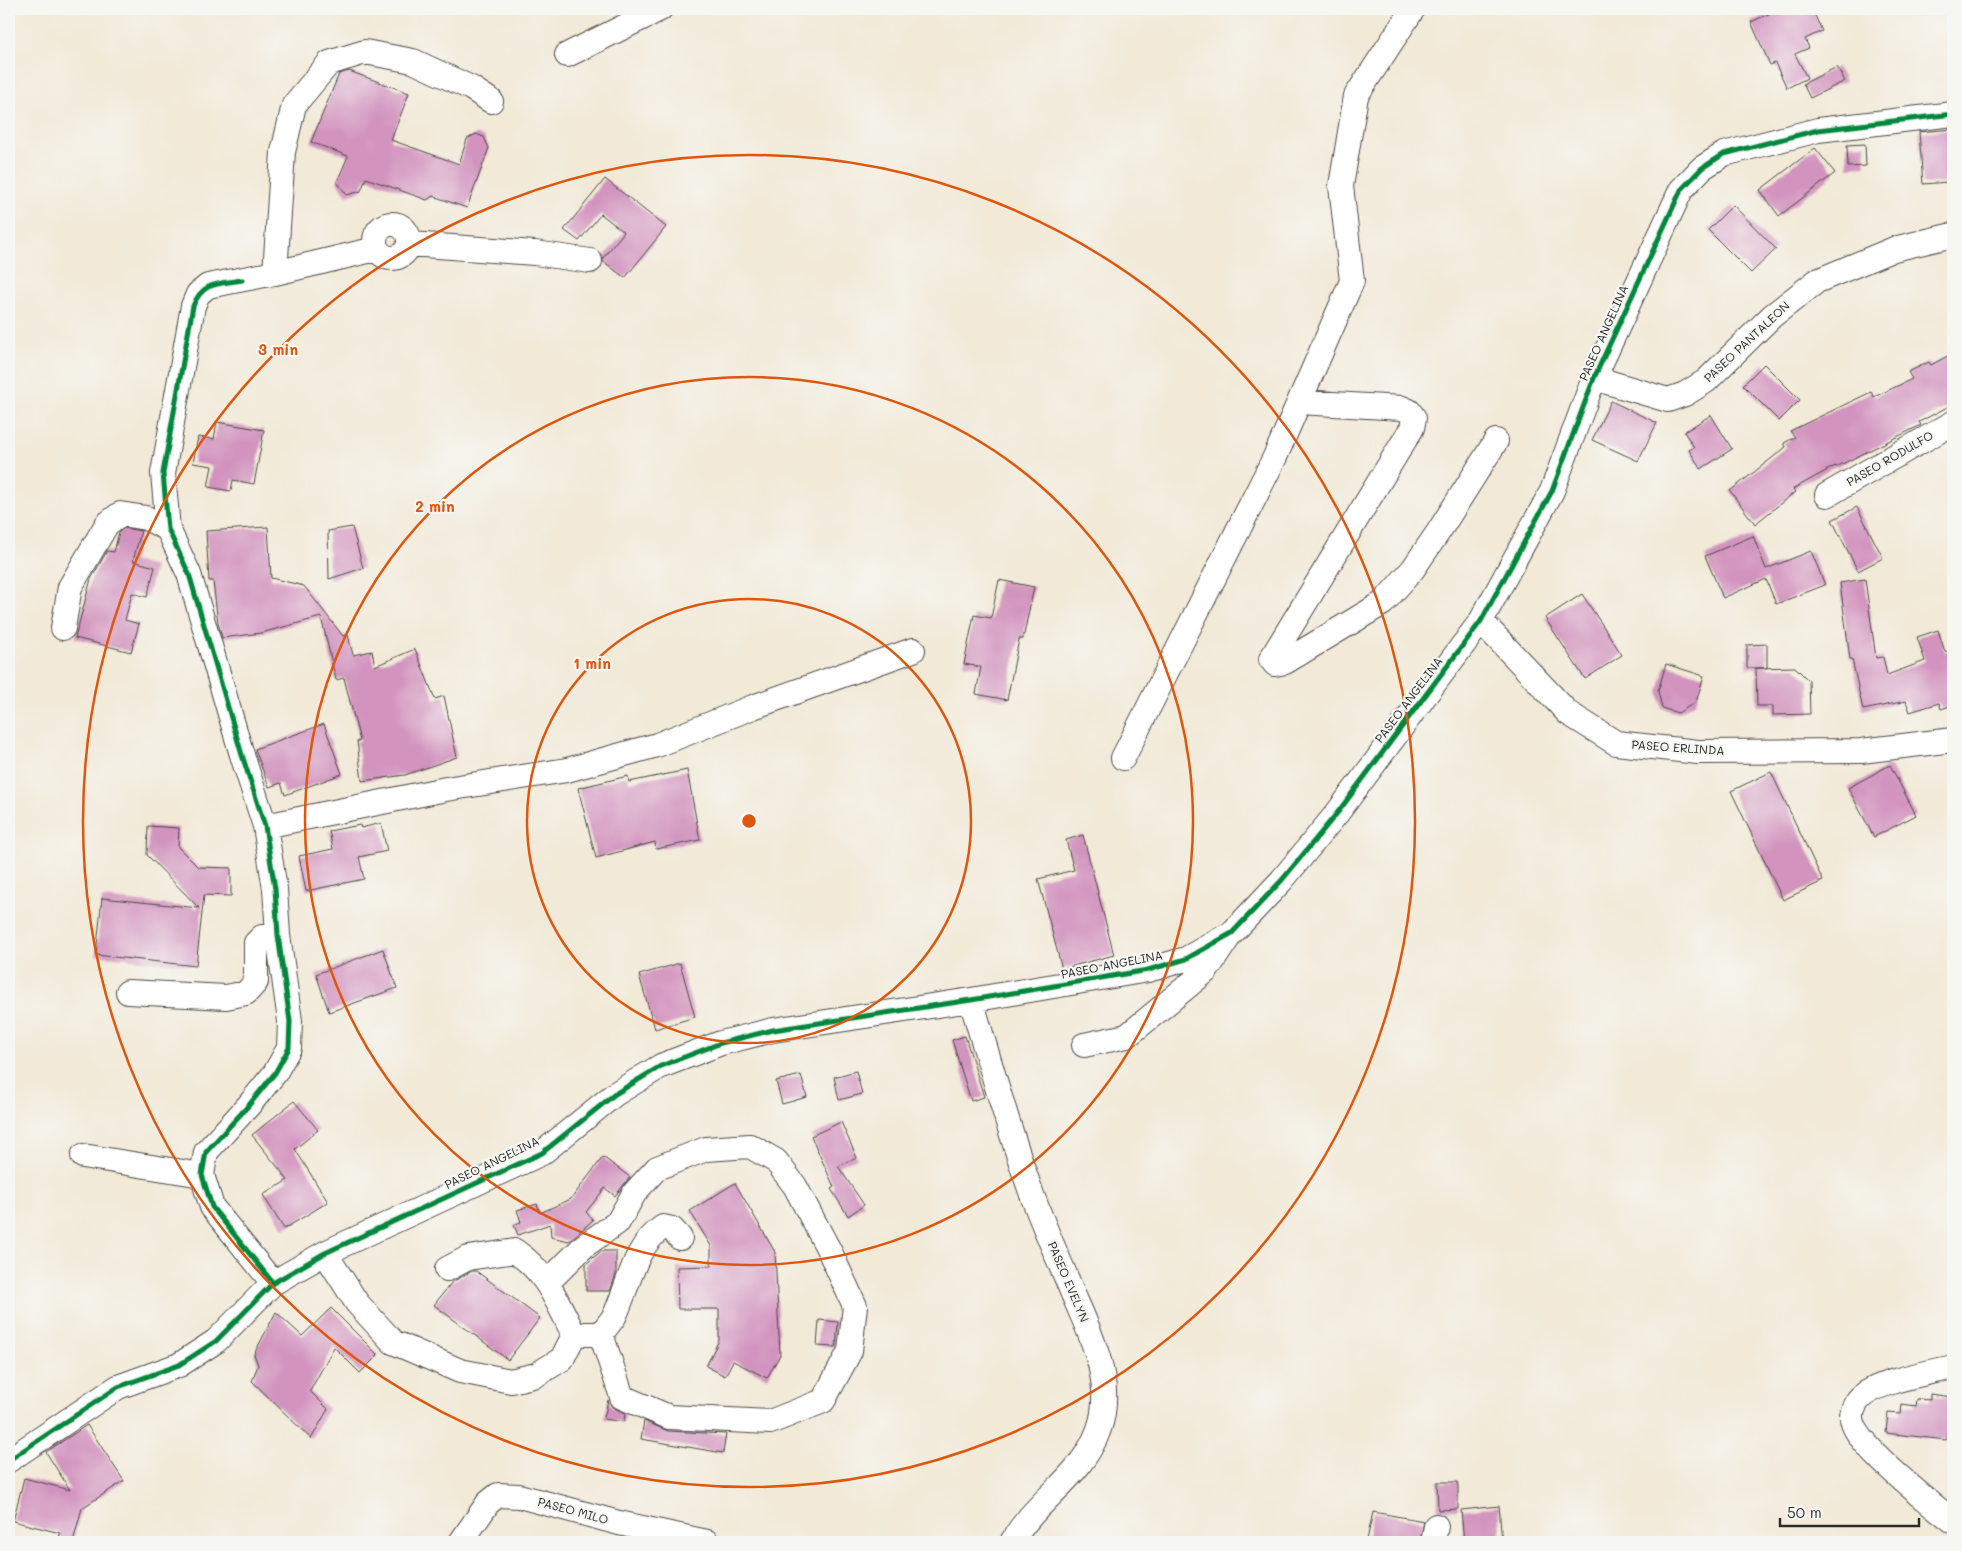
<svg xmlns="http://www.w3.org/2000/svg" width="1962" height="1551" font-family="Mali,sans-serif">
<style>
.building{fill:#d293be}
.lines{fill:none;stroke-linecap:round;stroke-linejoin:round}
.minor-casing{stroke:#494845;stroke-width:26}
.minor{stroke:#fff;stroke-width:24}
.cycleway-casing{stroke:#f6f6f2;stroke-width:8}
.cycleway{stroke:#00873e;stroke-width:5}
.ring{fill:none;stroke:#df570e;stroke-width:2.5}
.labels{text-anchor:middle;stroke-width:4.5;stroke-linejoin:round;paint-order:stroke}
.street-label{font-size:12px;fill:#2b2b2b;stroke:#f6f6f2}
.centre{fill:#df570e;stroke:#f6f6f2;stroke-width:2.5}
.ring-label{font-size:15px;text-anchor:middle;font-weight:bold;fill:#df570e;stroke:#f6f6f2;stroke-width:4.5;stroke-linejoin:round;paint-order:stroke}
</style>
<rect width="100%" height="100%" fill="#f6f6f2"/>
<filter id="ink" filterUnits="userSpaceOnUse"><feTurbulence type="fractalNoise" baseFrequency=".02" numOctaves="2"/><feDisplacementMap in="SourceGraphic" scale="10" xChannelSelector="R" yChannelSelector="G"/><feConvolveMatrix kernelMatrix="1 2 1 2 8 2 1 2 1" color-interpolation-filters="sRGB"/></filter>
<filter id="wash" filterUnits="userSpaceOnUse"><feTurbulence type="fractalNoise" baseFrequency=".0096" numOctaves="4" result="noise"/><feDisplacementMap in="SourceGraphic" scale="20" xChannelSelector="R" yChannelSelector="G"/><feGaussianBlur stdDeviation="1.12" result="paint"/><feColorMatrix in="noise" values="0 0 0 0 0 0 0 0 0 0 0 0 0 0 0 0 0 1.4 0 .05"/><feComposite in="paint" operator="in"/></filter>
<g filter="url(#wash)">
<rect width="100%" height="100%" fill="#f2e9d7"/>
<g id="blocks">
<path class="building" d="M1779,9H1812L1822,31L1805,39L1809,48L1795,54L1807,78L1787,88L1775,63L1770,65L1751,22Z
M1837,67L1845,81L1810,98L1803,84Z
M349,71L409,93L391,140L459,164L467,139L476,134L484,137L489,148L467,208L433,196L427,200L366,178L361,191L347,195L337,182L348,156L311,142L339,74Z
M1953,129V167H1946L1948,182L1923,184L1919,132Z
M1865,144L1866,166L1848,167L1847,145Z
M1815,148L1835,173L1779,216L1760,190Z
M605,179L666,227L625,278L603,261V258L624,232L601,214L579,241L564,230Z
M1733,205L1776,249L1751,273L1708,230Z
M1953,353V404L1919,422L1921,425L1836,467L1835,466L1793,489L1795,492L1755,524L1730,491L1786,447L1784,443L1795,437L1790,431L1871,392L1874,397L1912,379L1908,372L1929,362L1931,365Z
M1764,364L1800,400L1779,421L1743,385Z
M1611,401L1657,423L1638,461L1592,440Z
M1711,415L1732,449L1701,469L1689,450L1694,447L1684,432Z
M217,422L264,430L254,484L233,480L231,491L208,487L212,466L193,463L198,437L214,439Z
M1857,507L1883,558L1858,571L1832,520Z
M268,527L271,578L304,586L343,636L348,635L353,655L372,651L375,666L415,649L435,699L444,696L457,757L405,775L362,781L357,741H360L344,678L336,680L321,617L261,633L222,638L218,623L213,581H209L206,531Z
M352,527L363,568L329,579L328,531Z
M124,528L141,531L133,561L155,567L147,597L132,593L125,620L139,624L131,652L75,638L91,579L107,551L114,552L119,532Z
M1753,536L1766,569L1811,551L1825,585L1776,604L1766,579L1723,598L1705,556Z
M1865,579L1876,658L1883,657L1887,675L1925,661L1917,637L1938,630L1945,652L1953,650V705L1941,709L1939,703L1910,712L1906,701L1863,710L1852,659H1850L1840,583Z
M999,580L1034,587L1023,639H1019L1007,700L976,694L981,667L964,664L974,615L991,618Z
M1582,594L1622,655L1585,679L1545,618Z
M1767,644V668H1747V645Z
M1666,664L1704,676L1696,702L1678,713L1662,708L1658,691Z
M1795,667L1809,681L1810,714L1773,715V706H1757L1756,668Z
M324,724L342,774L285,795L281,783L269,787L255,749Z
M1890,765L1916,815L1874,837L1848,788Z
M687,770L700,840L656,849L655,842L596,858L578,788L628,776L629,782Z
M1771,772L1823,881L1783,900L1731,791Z
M381,823L387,851L359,857L364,879L306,891L299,856L333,849L329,831L360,825L361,828Z
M148,826L179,828L178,847L198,867L231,868V896L204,895L196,966L96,955L102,898L199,908L147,855Z
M1083,835L1114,955L1062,969L1038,879L1074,870L1066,840Z
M383,949L397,988L329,1012L316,974Z
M680,963L695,1017L655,1029L639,975Z
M965,1036L984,1097L971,1101L952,1040Z
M856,1071L862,1094L839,1100L834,1077Z
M801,1075L807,1097L782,1104L776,1081Z
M294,1101L318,1130L295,1149L328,1202L284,1229L263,1195L288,1180L252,1135Z
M841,1122L857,1158L838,1166L864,1205L848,1216L831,1189L834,1187L811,1136Z
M603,1157L630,1177L615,1196L605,1188L586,1212L593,1220L569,1241L551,1237L550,1224L518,1235L514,1225L521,1222L517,1210L537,1204L540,1213L571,1199Z
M735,1183L775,1252L780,1355L767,1378L733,1361L725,1376L706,1366L719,1340V1309H678L677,1267L711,1266V1246L690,1211Z
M601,1251H616V1274L610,1291H586V1264Z
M472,1271H476L540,1318L508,1360L434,1305L452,1282Z
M331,1308L378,1355L360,1373L334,1347L310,1391L328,1409L311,1439L252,1381L258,1365L254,1354L276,1312L302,1336Z
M819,1320L838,1322L836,1347L817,1346Z
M1930,1394L1952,1397L1946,1440L1886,1433L1888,1413L1901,1414L1902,1404L1916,1406L1917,1399L1930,1400Z
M608,1400L612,1407L625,1413L624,1422L604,1419Z
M644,1421L668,1431L726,1434L723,1453L641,1439Z
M87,1425L124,1481L82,1508L73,1542H59L60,1533L13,1521L24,1478L70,1490L46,1452Z
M1437,1482H1458V1509L1438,1510Z
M1499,1506L1502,1542H1464L1461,1510Z
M1373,1512L1424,1521L1420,1542H1378L1367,1540Z"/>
</g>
</g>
<g filter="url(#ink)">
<use href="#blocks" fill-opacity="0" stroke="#494845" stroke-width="1"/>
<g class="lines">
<defs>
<path id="minor" d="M567,55L660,9
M375 241a17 17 0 1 1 34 0a17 17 0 1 1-34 0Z
M410,244L535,253L590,261
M275,273L283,152L294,105L329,63L365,52L413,61L471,88L491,101
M1594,378L1668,400L1685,394L1706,381L1772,316L1817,281L1894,249L1953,235
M1299,402L1402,408L1409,411L1414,418L1412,428L1271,659L1275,664L1285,662L1383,603L1413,569L1439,531L1496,441
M1827,495L1953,423
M1481,621L1568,713L1616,743L1698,752L1861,751L1953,740
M63,628L70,587L107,524L120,514L146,518L168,529
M1123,758L1275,457L1352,281L1341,186L1356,96L1413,9
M265,826L446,789L567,770L657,745L753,707L913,650
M128,992L226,997L246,993L256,982V943L262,937L278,935
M971,1000C990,1063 1008,1127 1030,1189C1042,1224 1059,1259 1073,1294C1091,1335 1115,1383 1099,1429C1082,1478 1035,1500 1012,1542
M1084,1045L1127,1036L1206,971L1228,938
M83,1156L202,1175
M325,1253L357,1303L393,1342L460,1371L511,1381L536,1375L562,1359L574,1335C557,1301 547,1273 515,1251L468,1258L447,1269
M548,1282L584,1246L618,1222L635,1192L657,1168L706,1149L750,1146L776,1161L795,1186L830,1252L855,1306L850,1351L823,1401L770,1422L669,1417L622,1397L601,1334
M273,1283L212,1207L202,1175L206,1152L249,1105L275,1073L289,1048L290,1021L278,935L275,889L265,826L242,755L189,574L168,529L163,473L193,306L198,294L208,286L275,273L376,249
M586,1334H601C605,1328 611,1322 615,1315C629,1285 634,1246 663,1227L672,1229L680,1238
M1953,1367C1929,1373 1877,1381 1860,1398C1854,1404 1850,1415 1853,1423C1860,1448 1931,1504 1953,1521
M9,1460L118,1387L179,1365L216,1341L273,1283L325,1253L542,1153L615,1094L661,1066L721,1043L773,1030L971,1000L1148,970L1186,959L1232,933L1282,880L1338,812L1481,621L1552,491L1594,378L1681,190L1702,168L1724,154L1818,130L1953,114
M461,1542L488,1503L498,1495L519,1496L619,1523L707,1542
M1433,1542L1436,1526"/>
</defs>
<use href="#minor" class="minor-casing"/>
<use href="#minor" class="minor"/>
<defs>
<path id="cycleway" d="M242,280C219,284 203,281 193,306L163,473L168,529L189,574L242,755L265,826L275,889L278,935L290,1021L289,1048L275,1073L249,1105L206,1152L202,1175L212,1207L273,1283
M9,1460L118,1387L179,1365L216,1341L273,1283L325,1253L542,1153L615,1094L661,1066L721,1043L773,1030L971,1000L1148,970L1186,959L1232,933L1282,880L1338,812L1481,621L1552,491L1594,378L1681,190L1702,168L1724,154L1818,130L1953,114"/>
</defs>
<use href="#cycleway" class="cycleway-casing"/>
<use href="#cycleway" class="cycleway"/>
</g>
</g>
<g class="ring">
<circle cx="749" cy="821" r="222"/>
<circle cx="749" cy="821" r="444"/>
<circle cx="749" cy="821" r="666"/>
</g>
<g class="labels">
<g class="street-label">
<text transform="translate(1604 333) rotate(-66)" y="4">PASEO ANGELINA</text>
<text transform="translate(1747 342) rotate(-43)" y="4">PASEO PANTALEON</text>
<text transform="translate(1890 459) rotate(-30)" y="4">PASEO RODULFO</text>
<text transform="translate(1409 700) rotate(-53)" y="4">PASEO ANGELINA</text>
<text transform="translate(1678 748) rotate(4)" y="4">PASEO ERLINDA</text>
<text transform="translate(1112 965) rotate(-11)" y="4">PASEO ANGELINA</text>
<text transform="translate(492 1163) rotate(-26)" y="4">PASEO ANGELINA</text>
<text transform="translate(1068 1282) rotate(67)" y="4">PASEO EVELYN</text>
<text transform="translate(573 1511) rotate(15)" y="4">PASEO MILO</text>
</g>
</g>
<circle cx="749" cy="821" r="8" class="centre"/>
<g class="ring-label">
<text x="278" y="355">3 min</text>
<text x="435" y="512">2 min</text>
<text x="592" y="669">1 min</text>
</g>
<rect width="1962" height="1551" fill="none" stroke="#f6f6f2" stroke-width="30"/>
<path d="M1780 1518v8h139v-8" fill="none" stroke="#2b2b2b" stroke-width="2.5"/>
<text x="1787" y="1518" font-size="15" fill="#2b2b2b" stroke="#f6f6f2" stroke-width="4" paint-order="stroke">50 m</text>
</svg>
